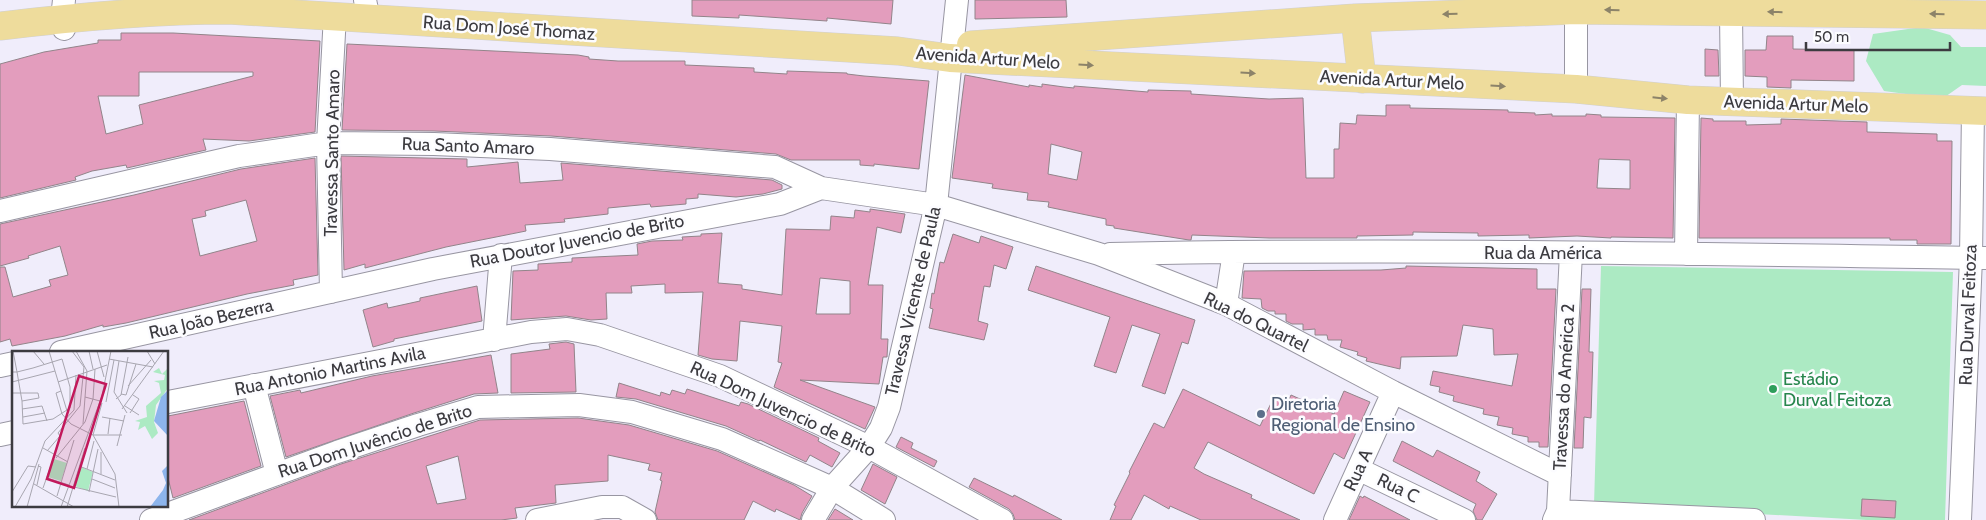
<svg xmlns="http://www.w3.org/2000/svg" width="1986" height="520" font-family="Cabin,sans-serif">
<style>
.green{fill:#aceac3}
.building{fill:#e39dbd;stroke:#92848a;fill-rule:evenodd}
.lines{fill:none;stroke-linecap:round;stroke-linejoin:round}
.minor-casing{stroke:#9896a2;stroke-width:24}
.major-casing{stroke:#d0d0d1;stroke-width:29}
.minor{stroke:#fff;stroke-width:22}
.major{stroke:#eedc9c;stroke-width:28}
.oneway{fill:#8c8369}
.leisure-dot{fill:#2e9e5b;stroke:#fcfcff;stroke-width:2}
.service-dot{fill:#5c6f8a;stroke:#fcfcff;stroke-width:2}
.labels{text-anchor:middle;stroke-width:5;stroke-linejoin:round;paint-order:stroke}
.street-label{font-size:18px;fill:#3c3b40;stroke:#fcfcff}
.leisure-label{font-size:18px;fill:#27864d;stroke:#fcfcff;text-anchor:start}
.service-label{font-size:18px;fill:#4e5e75;stroke:#fcfcff;text-anchor:start}
.inset-road{fill:none;stroke:#a8a6b0;stroke-width:1}
.view{fill:#c2185b;fill-opacity:0.15;stroke:#c2185b;stroke-width:2.5}
.inset-edge{fill:none;stroke:#3c3b40;stroke-width:2.5}
</style>
<rect width="100%" height="100%" fill="#f0edfb"/>
<path class="green" d="M1922,27L1950,35L1961,47H1986V86L1962,85L1942,99L1884,91L1866,61L1873,34Z
M1601,266L1953,272L1945,520H1867L1594,505Z"/>
<path class="building" d="M692,0H893L891,24L827,18V21L739,15V18L692,16Z
M975,0H1066L1067,17L975,19Z
M121,33H173L320,41L315,132L249,141L203,139L206,150L127,168L126,165L92,171L75,177L76,180L0,198V64L44,52L98,43V40H121ZM139,72H253V76L139,105L143,124L106,134L98,96H139Z
M1767,36H1793V49L1854,50V81L1791,80V88L1767,87V77L1745,76V50H1766Z
M347,44L578,55L589,57V59L618,61H685V65L754,68V72L787,74V71L847,73V74L864,76L929,81L919,169L874,164V166L860,165V160H791L776,154L551,136L434,131L342,130Z
M1705,49L1718,50L1719,76H1705Z
M965,75L1029,87V85L1042,87V84L1064,87L1074,88V86L1148,92V90L1191,91V94L1269,99L1303,98L1306,178H1334V149H1339L1340,123L1356,124L1357,115L1386,116V105H1410V108L1508,110V112L1535,113V115L1552,114V116H1586V114L1601,115V117L1675,118L1673,238L1611,237V238L1577,236L1529,238V235L1478,236V233L1413,232V235L1357,236V238H1269L1192,235L1191,240H1189L1114,228V226L1106,225V219L1048,207L1049,202L1027,200L1028,193L992,188L993,184L952,178ZM1051,144L1082,152L1077,180L1048,174ZM1599,159L1630,160V189L1597,188Z
M1701,118L1713,119V121H1746V125L1781,124V119L1867,122V132L1937,134V141H1952L1951,244H1917V240H1890V238H1699Z
M341,156L467,159V167L518,162L520,183L563,180L561,163L772,180L782,185V189L763,194L736,197L698,194V198L686,199V204L651,207L650,204L608,208V214L564,219L565,222L525,225L526,231L446,247L365,268V264L344,270Z
M315,158L318,275L293,280L294,285L247,294L126,323L103,327V325L65,336L12,346L10,339L0,342V267H5L13,297L51,286L49,280L68,275L60,246L28,256L29,258L0,266V224L134,195L241,169ZM246,200L257,241L200,256L192,219L206,216L205,211Z
M870,209L905,214L901,233L877,227L868,285H883L881,339H888L887,357H883L879,384L800,380L875,407L865,429L774,387L782,363L778,362L782,326L740,321L737,361L712,359L698,355L703,292L665,293V284L631,286L632,293H606L607,319L591,320L566,316L511,320L513,271L538,270V264L572,262V258L638,255L637,244L652,241L683,240L682,237L701,236V234L722,233L718,283L742,285V289L782,295L786,229L830,230L831,216L854,218L855,210L870,212ZM820,278L850,281V314H816Z
M953,234L979,243L981,236L1013,247L1006,269L994,265L990,287L984,286L978,321L988,324L984,340L929,328L933,309L930,308L932,293L934,294L940,262L944,263Z
M1036,266L1195,320L1188,344L1182,342L1165,394L1142,386L1160,334L1132,325L1116,373L1094,366L1110,317L1028,290Z
M1406,266L1537,269V289H1556L1548,447H1539V442H1528V437L1512,434L1513,428L1497,425L1499,417L1483,414L1484,409L1453,401L1454,396L1439,392L1440,387L1430,385L1433,371L1512,386L1518,354L1494,355L1493,329L1463,325L1457,356L1401,357L1400,369L1366,361L1367,358L1357,355L1358,352L1340,347L1342,340H1328L1327,335H1315V329L1303,330V324H1292L1286,321V314H1275V311H1268L1262,308L1261,299L1242,298L1244,271L1381,270L1406,268Z
M477,286L482,321L394,339V341L373,347L363,310L387,303L388,308L420,301V298Z
M1582,289H1591L1589,352H1593L1591,418L1584,417L1583,448H1574Z
M566,342L574,344L576,392L511,393V354L550,349L549,344Z
M491,355L498,393L474,394L414,413L286,457L270,396L300,390L301,393L372,376Z
M619,383L660,396L661,392L670,395L672,390L685,394L687,389L739,406L741,402L748,404L819,438L818,441L840,453L832,467L810,455L806,462L760,440L759,441L726,426L636,399L616,397Z
M1183,389L1260,426L1275,395L1288,402L1291,395L1334,414L1344,391L1370,402L1344,459L1334,453L1314,494L1208,442L1194,468L1204,474L1252,495L1251,498L1300,520H1201L1170,506L1169,509L1144,495L1131,520H1110L1116,506L1114,505L1130,473L1129,472L1154,423L1164,428Z
M244,401L261,466L173,498L168,478V416Z
M578,418L629,425L717,451L794,485L812,496L802,513L800,520L776,509L775,512L753,501L744,520H658L655,512L662,481L660,480L662,473L648,470L650,464L608,455V481L555,485L556,503L515,508L517,518L501,520H189L341,464L480,420ZM458,456L466,499L437,504L426,466Z
M901,437L913,443L911,448L937,461L934,467L896,447Z
M1402,441L1433,457L1437,450L1480,472L1476,481L1497,494L1482,520H1477L1473,511L1476,504L1393,461Z
M873,464L897,477L885,504L861,490Z
M974,478L1013,497L1014,495L1062,520H1015L1013,514L1009,509L969,487Z
M1360,496L1363,498L1364,496L1410,520H1349Z
M1862,499L1896,501L1895,518L1861,516Z
M835,509L853,520H828Z"/>
<g class="lines">
<defs>
<path id="minor" d="M64,0L62,18L64,29
M365,0L369,19
M1731,12L1732,102
M1576,89V0
M0,211L239,156L328,143L434,144L550,149L775,167L821,188L936,205L1099,254L1226,304L1393,392L1560,475
M1110,254C1402,248 1694,254 1986,258
M1686,254L1688,100
M331,292L328,143L335,15
M1226,304L1234,252
M494,340L501,255
M61,352L433,269L780,204L821,188
M0,366L14,363
M254,385L277,474
M168,402L531,332L567,329L600,335L720,376L869,447L1002,520
M0,435L14,432
M1358,469L1464,520
M1558,511L1754,520
M151,520L337,452L418,425L478,407L579,405L632,412L722,439L832,488L884,520
M537,520L602,507H622L645,520
M813,520L832,488L869,447L881,428L889,407L936,205L957,0
M1335,520L1393,392
M1554,520L1558,511L1571,253
M1960,520L1971,258L1973,110"/>
<path id="major" d="M1355,18L1362,79
M0,26C76,17 151,10 228,10L898,51L950,58L1576,89L1688,100L1986,111
M971,45L1355,18L1576,10L1986,15"/>
</defs>
<use href="#minor" class="minor-casing"/>
<use href="#major" class="major-casing"/>
<use href="#minor" class="minor"/>
<use href="#major" class="major"/>
</g>
<defs><path id="oneway-solid" d="M-6-.8H1V-3.2L6.5 0L1 3.2V.8H-6Z" transform="scale(1.25)"/></defs>
<g class="oneway">
<use href="#oneway-solid" transform="translate(1612 10) rotate(-179)"/>
<use href="#oneway-solid" transform="translate(1775 12) rotate(-179)"/>
<use href="#oneway-solid" transform="translate(1450 14) rotate(178)"/>
<use href="#oneway-solid" transform="translate(1937 14) rotate(-179)"/>
<use href="#oneway-solid" transform="translate(1086 65) rotate(3)"/>
<use href="#oneway-solid" transform="translate(1248 73) rotate(3)"/>
<use href="#oneway-solid" transform="translate(1498 86) rotate(3)"/>
<use href="#oneway-solid" transform="translate(1660 98) rotate(6)"/>
</g>
<circle class="leisure-dot" cx="1773" cy="389" r="5"/>
<circle class="service-dot" cx="1261" cy="414" r="5"/>
<g class="labels">
<g class="street-label">
<text transform="translate(509 28) rotate(4)" y="6">Rua Dom José Thomaz</text>
<text transform="translate(988 58) rotate(4)" y="6">Avenida Artur Melo</text>
<text transform="translate(1392 80) rotate(3)" y="6">Avenida Artur Melo</text>
<text transform="translate(1796 104) rotate(2)" y="6">Avenida Artur Melo</text>
<text transform="translate(468 146) rotate(2)" y="6">Rua Santo Amaro</text>
<text transform="translate(332 153) rotate(-89)" y="6">Travessa Santo Amaro</text>
<text transform="translate(577 241) rotate(-11)" y="6">Rua Doutor Juvencio de Brito</text>
<text x="1543" y="259">Rua da América</text>
<text transform="translate(913 301) rotate(-77)" y="6">Travessa Vicente de Paula</text>
<text transform="translate(1968 315) rotate(-88)" y="6">Rua Durval Feitoza</text>
<text transform="translate(211 319) rotate(-13)" y="6">Rua João Bezerra</text>
<text transform="translate(1256 322) rotate(26)" y="6">Rua do Quartel</text>
<text transform="translate(330 371) rotate(-11)" y="6">Rua Antonio Martins Avila</text>
<text transform="translate(1564 387) rotate(-87)" y="6">Travessa do América 2</text>
<text transform="translate(783 409) rotate(25)" y="6">Rua Dom Juvencio de Brito</text>
<text transform="translate(375 441) rotate(-18)" y="6">Rua Dom Juvêncio de Brito</text>
<text transform="translate(1358 470) rotate(-65)" y="6">Rua A</text>
<text transform="translate(1398 488) rotate(26)" y="6">Rua C</text>
</g>
<g class="leisure-label">
<text x="1783" y="385">Estádio<tspan x="1783" dy="21">Durval Feitoza</tspan></text>
</g>
<g class="service-label">
<text x="1271" y="410">Diretoria<tspan x="1271" dy="21">Regional de Ensino</tspan></text>
</g>
</g>
<g transform="translate(12 351)">
<rect width="156" height="156" fill="#f0edfb"/>
<path d="M147,17L150,23L156,17V37L144,54L142,71L146,82L140,88L133,75L126,79L128,71L123,70L135,66L134,55L149,42L147,32L142,30L152,29L153,24L141,21ZM42,108L55,112L49,130L36,126ZM69,116L81,121L76,140L63,135Z" fill="#aceac3"/>
<path d="M156,39L157,85H156L142,70L149,46ZM156,114V156H138L151,139L154,132L150,120Z" fill="#8db5ec"/>
<path class="inset-road" d="M21,0L32,13M37,0L55,60M64,0L75,20L71,73M77,0L81,18M85,0L92,26M135,0L143,13M97,8L141,16M107,10L102,41L115,62M0,21H5L21,17L50,8L58,36V57L41,68L11,73L10,50L5,21L1,0M0,31L43,20M46,31L95,14M116,35L139,9M49,40L44,42L50,63L59,73L81,84H110M0,42H26L27,47L10,50M109,43L114,44L124,13M73,46L88,50M104,48L109,44L116,6M94,51L102,9M90,52L81,84L103,123L107,156M113,55L127,64M10,58L30,55L35,70M110,58L152,0M118,62L127,48L121,44M11,66L33,62M90,66L112,70M46,82L68,55L72,16L60,0M96,83L98,67M105,95L113,64M31,97L56,111M35,100L48,85L46,82M44,107L73,71L81,48L83,18M67,115L103,129M75,118L82,90M89,123V101M35,127L57,134M80,128L103,137M22,133L62,156M25,134L29,116L26,115M62,136L104,146M31,137L42,106M0,141L16,115L24,116M77,141L86,98M45,145L62,89M3,156L19,128L33,90L62,59L64,24M15,156L27,113M49,156L90,45L99,0M55,156L73,97"/>
<path class="view" d="M67,25L94,33L62,137L35,128Z"/>
<rect width="156" height="156" class="inset-edge"/>
</g>
<path d="M1806 42v8h144v-8" fill="none" stroke="#3c3b40" stroke-width="2.5"/>
<text x="1814" y="42" font-size="15" fill="#3c3b40" stroke="#fcfcff" stroke-width="4" paint-order="stroke">50 m</text>
</svg>
